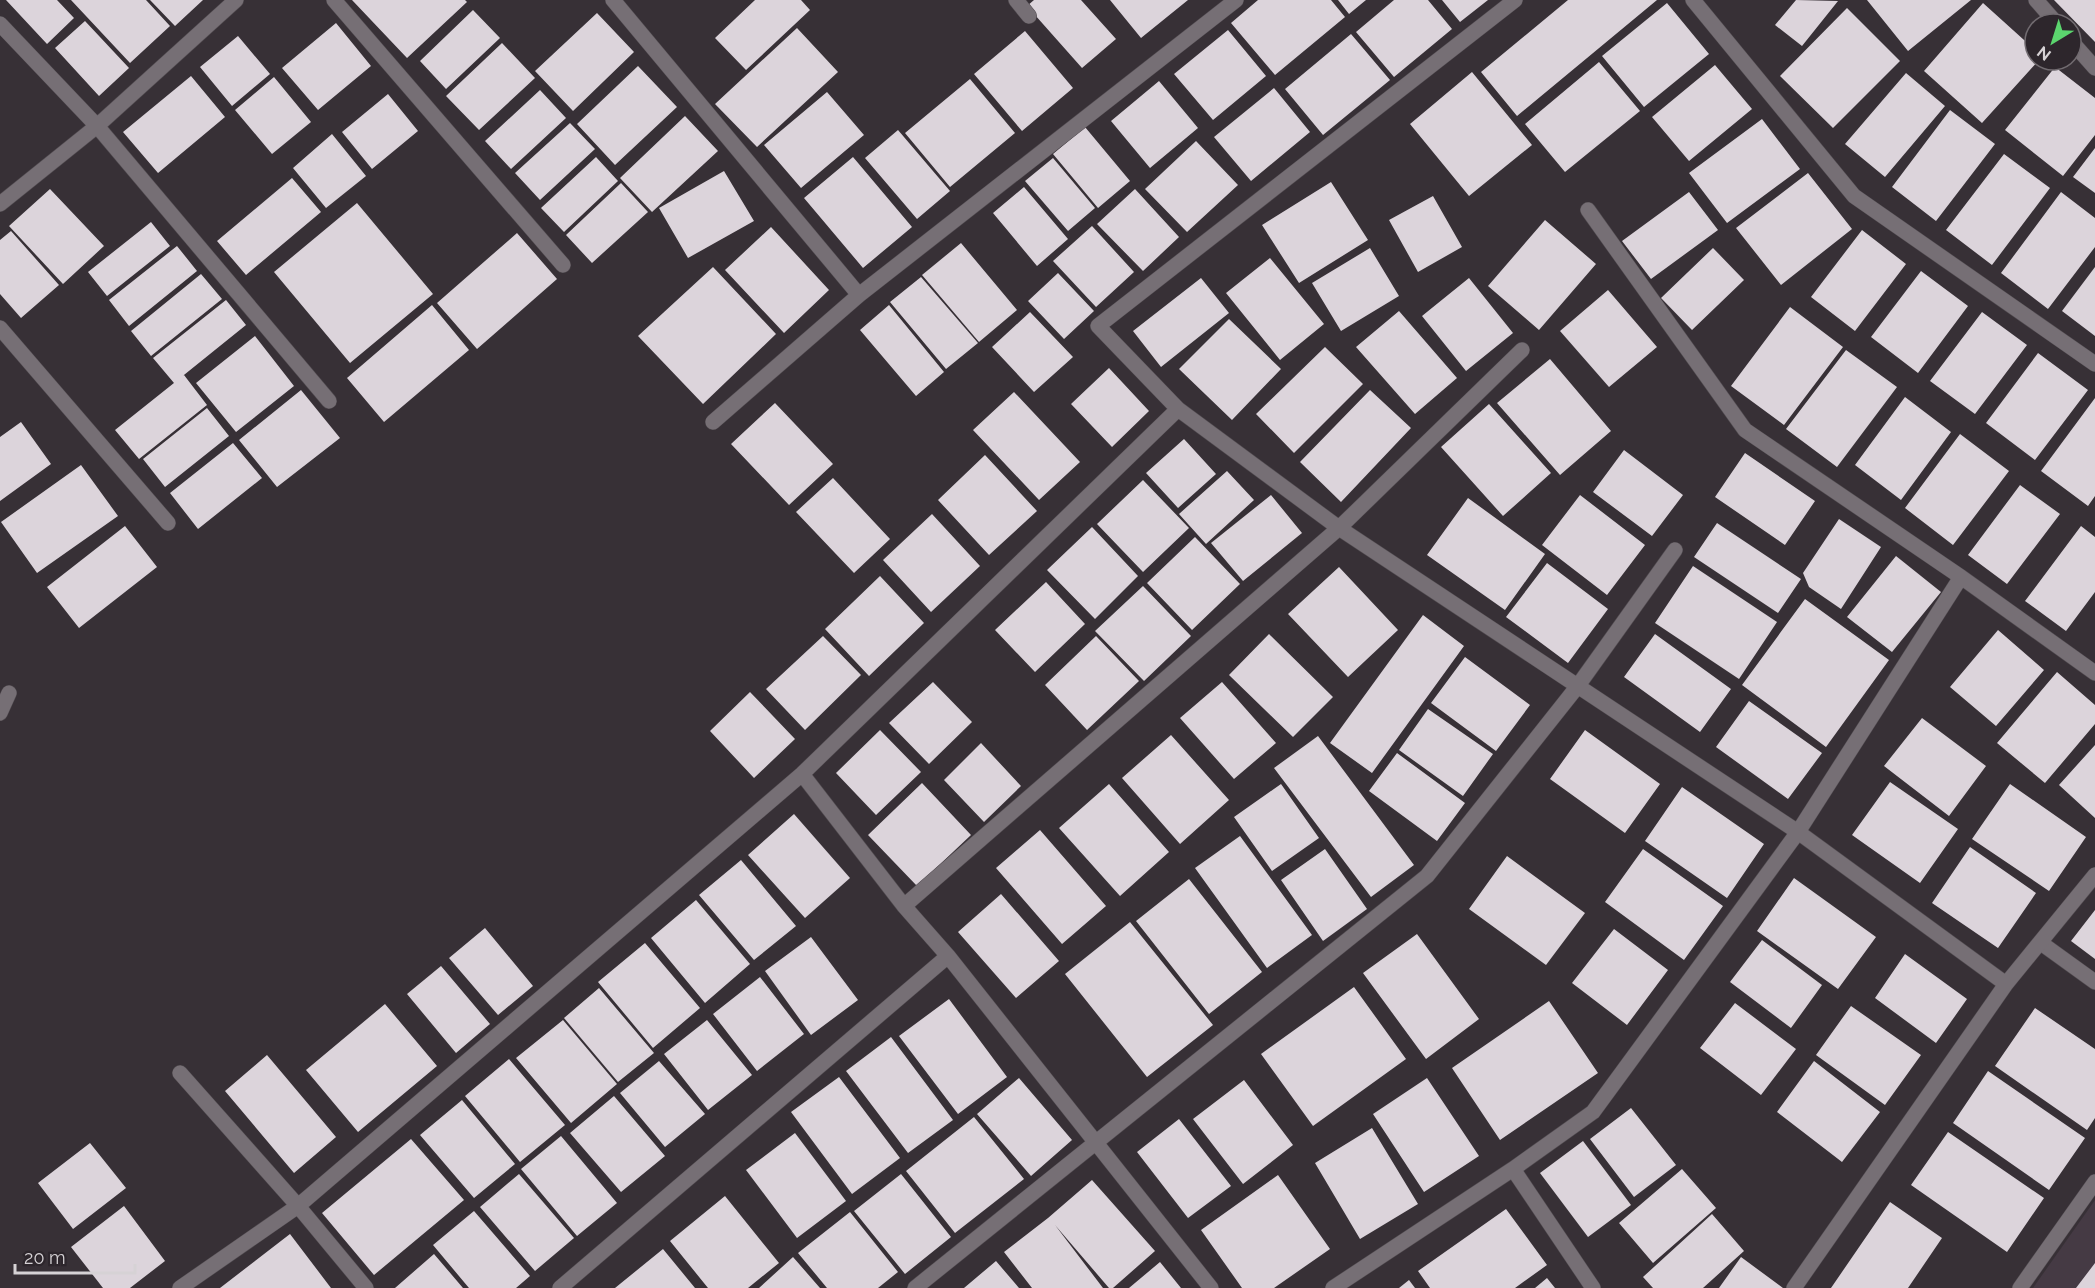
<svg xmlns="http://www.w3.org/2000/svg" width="2095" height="1288" font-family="Raleway,sans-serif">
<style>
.built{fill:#453a44}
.building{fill:#dcd4db}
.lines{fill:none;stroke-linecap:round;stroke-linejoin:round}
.service-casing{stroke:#524c51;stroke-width:16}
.minor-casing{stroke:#524c51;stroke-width:16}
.service{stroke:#766f75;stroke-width:15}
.minor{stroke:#766f75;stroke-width:15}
</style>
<rect width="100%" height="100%" fill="#373036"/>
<path class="built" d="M2095,1200V1288H2033Z"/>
<path class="building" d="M6,0H57L74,18L47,44Z
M71,0H146L170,26L130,63Z
M150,0H203L175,26Z
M352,0H465L467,2L407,58Z
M755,0H801L810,10L746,70L715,38Z
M1034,0H1081L1116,39L1082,68L1027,6Z
M1110,0H1188L1141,38Z
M1258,0H1331L1345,17L1275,75L1231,23Z
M1338,0H1366L1349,14Z
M1394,0H1428L1452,29L1394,77L1356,32Z
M1442,0H1488L1460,22Z
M1568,0H1657L1517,116L1481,72Z
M1796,0L1838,1L1802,46L1775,25Z
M1867,0H1971L1908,51Z
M2054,0H2095V42Z
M1667,3L1709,54L1644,107L1602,56Z
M1983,3L2035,50V60H2039L1982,123L1924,71Z
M1847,8L1900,61L1833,128L1780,76Z
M473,10L500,38L446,89L420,61Z
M597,13L634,52L573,111L535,71Z
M85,21L129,68L99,96L55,48Z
M336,23L371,66L318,110L282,68Z
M797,28L838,72L757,147L715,104Z
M1228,30L1266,76L1213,120L1174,74Z
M1025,31L1073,88L1022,131L974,74Z
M1351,34L1390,80L1323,135L1285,89Z
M238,36L270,74L232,106L200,67Z
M502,43L535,78L479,130L446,96Z
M1599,62L1640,111L1565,172L1525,124Z
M1715,65L1752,109L1689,161L1652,117Z
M638,66L677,107L615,165L577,124Z
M2055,67L2095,98V135L2063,176L2005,130Z
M1472,72L1532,145L1469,196L1410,124Z
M1906,73L1945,106L1885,177L1845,144Z
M191,76L225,117L158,173L123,132Z
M274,77L311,122L272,154L235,110Z
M970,79L1015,133L950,187L905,133Z
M1159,81L1198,128L1150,168L1111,121Z
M1274,88L1310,132L1251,181L1214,137Z
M540,90L566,118L511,169L485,141Z
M827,92L864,135L801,188L764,145Z
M388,94L418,131L372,169L342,132Z
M1950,110L1995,144L1936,221L1892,187Z
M685,116L718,151L652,212L620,178Z
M1762,119L1800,169L1727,223L1689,173Z
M570,123L595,149L540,200L515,173Z
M1085,127L1130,181L1098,208L1053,154Z
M898,130L950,191L917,219L865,158Z
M332,134L366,176L326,208L293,168Z
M1196,141L1238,185L1187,232L1145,189Z
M2095,148V193L2073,177Z
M2004,154L2050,188L1992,265L1946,230Z
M596,157L618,181L564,232L541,208Z
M853,157L912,227L863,268L804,198Z
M1053,158L1095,208L1068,231L1025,181Z
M724,171L754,221L688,258L659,208Z
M1808,173L1852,229L1781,285L1736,228Z
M292,178L321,212L246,275L217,241Z
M1331,182L1368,240L1299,283L1262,225Z
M621,183L648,212L592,263L566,235Z
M1024,187L1068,239L1037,266L993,213Z
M50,189L104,246L63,284L9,226Z
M1135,189L1179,237L1143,271L1097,224Z
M1689,192L1718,230L1651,279L1622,241Z
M2061,192L2095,218V247L2048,309L2001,273Z
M1433,196L1462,247L1418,272L1389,220Z
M357,203L433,294L350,363L274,272Z
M1545,220L1596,264L1539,330L1488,286Z
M151,222L170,246L107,296L88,272Z
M1092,226L1134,272L1096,307L1053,261Z
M771,227L829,290L784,333L725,270Z
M1862,230L1906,264L1855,331L1811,297Z
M11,231L59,285L21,318L0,294V240Z
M517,233L557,279L477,349L437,303Z
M961,243L1017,310L979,342L922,275Z
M177,246L197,271L129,326L109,300Z
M1370,248L1399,296L1341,331L1312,283Z
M1713,248L1744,280L1692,330L1661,298Z
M1270,258L1324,324L1280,360L1226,293Z
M713,267L776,334L703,404L638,336Z
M2095,267V336L2062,311Z
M1921,271L1968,306L1918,373L1871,337Z
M1058,273L1094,311L1064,339L1028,301Z
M201,274L222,299L151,356L131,331Z
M921,277L978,343L946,369L890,302Z
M1201,278L1229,313L1161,367L1133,331Z
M1469,278L1513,333L1466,371L1422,316Z
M1608,290L1657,347L1609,387L1560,331Z
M226,300L246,325L174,383L153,358Z
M432,305L469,350L384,422L347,378Z
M889,305L944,372L916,396L860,330Z
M1790,307L1843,347L1784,425L1731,386Z
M1399,311L1457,378L1415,414L1356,347Z
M1030,312L1073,357L1034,392L992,347Z
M1982,312L2027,345L1975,414L1930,381Z
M1229,319L1281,369L1232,420L1179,369Z
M255,336L294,386L236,432L196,383Z
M1325,347L1363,384L1294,453L1256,414Z
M1846,350L1897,387L1837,467L1786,429Z
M2038,353L2088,390L2035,460L1986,423Z
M1550,359L1611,431L1560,475L1497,403Z
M1109,368L1149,411L1112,447L1071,404Z
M184,375L207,405L139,459L115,430Z
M301,390L340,438L277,487L239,440Z
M1370,390L1411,428L1341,502L1300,462Z
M1014,392L1080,462L1039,500L973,430Z
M1905,397L1951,432L1901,500L1855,465Z
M2095,398V496L2088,506L2041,471Z
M775,403L833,464L789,505L731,444Z
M1489,404L1551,473L1503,516L1441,447Z
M207,408L229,436L165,487L143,459Z
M21,422L51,464L0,501V437Z
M1960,434L2009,471L1953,545L1905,508Z
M1184,439L1216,474L1178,508L1146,473Z
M233,443L262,478L198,529L170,493Z
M1624,450L1683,495L1652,536L1593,492Z
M1745,453L1815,501L1785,545L1715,497Z
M985,455L1037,511L989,555L938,500Z
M81,465L118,516L37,573L1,522Z
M1227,471L1254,500L1206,544L1179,514Z
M833,478L890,539L854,573L796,512Z
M1143,480L1189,528L1143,572L1097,524Z
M2020,485L2060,514L2007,584L1968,555Z
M1271,495L1302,533L1243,581L1211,543Z
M1580,495L1645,545L1607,595L1542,545Z
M1468,498L1545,554L1505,610L1427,555Z
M932,514L980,566L931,612L883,560Z
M1839,519L1881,547L1841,609L1809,587L1803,573Z
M1717,523L1801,579L1778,613L1694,557Z
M125,526L157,567L79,628L47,587Z
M2081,526L2095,537V592L2066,631L2025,601Z
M1092,527L1138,576L1095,619L1047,570Z
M1195,537L1240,584L1192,630L1147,583Z
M1896,556L1941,592L1892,652L1847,617Z
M1547,563L1608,609L1568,663L1506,617Z
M1693,566L1777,622L1739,679L1655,623Z
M1339,567L1398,630L1348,677L1288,614Z
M880,576L924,623L869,676L825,629Z
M1046,582L1085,624L1035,672L995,630Z
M1143,586L1191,636L1144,681L1095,631Z
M1805,599L1889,660L1826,747L1742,685Z
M1423,615L1464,646L1372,773L1330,743Z
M1998,630L2044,670L1996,726L1950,687Z
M1269,634L1333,697L1293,737L1229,675Z
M1655,634L1731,689L1700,732L1624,677Z
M823,636L861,675L805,730L766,689Z
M1096,636L1139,681L1087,730L1045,685Z
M1465,657L1530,705L1496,751L1431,703Z
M2057,672L2095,705V724L2045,783L1997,743Z
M933,682L972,722L929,764L889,723Z
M1222,682L1276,743L1234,779L1180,718Z
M750,692L795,739L754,778L710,731Z
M1749,701L1822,753L1788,799L1716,747Z
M1428,709L1493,754L1463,796L1399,750Z
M1922,718L1986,766L1949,816L1884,766Z
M880,730L921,772L876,815L836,773Z
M1585,730L1660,784L1625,833L1550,779Z
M1171,735L1229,800L1180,844L1122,778Z
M1318,736L1414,865L1371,897L1274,768Z
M981,743L1021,786L984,822L944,780Z
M2095,745V818L2059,785Z
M1397,753L1465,803L1437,841L1369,791Z
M1890,782L1958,829L1920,883L1852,835Z
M922,783L971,835L917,886L868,835Z
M1109,784L1169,852L1120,896L1059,828Z
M1281,784L1319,838L1272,871L1234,817Z
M2010,784L2086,837L2049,891L1972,839Z
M1682,787L1764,844L1727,898L1645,841Z
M794,814L850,878L805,918L748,855Z
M1040,830L1106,906L1062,944L996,868Z
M1240,836L1312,935L1267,968L1195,868Z
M1970,847L2036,893L1998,948L1932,903Z
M1325,849L1367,909L1323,941L1281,880Z
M1643,849L1723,906L1684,960L1605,902Z
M1507,856L1585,913L1546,965L1469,909Z
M741,860L796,926L754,960L699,895Z
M1794,878L1876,937L1838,989L1757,931Z
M1189,879L1262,972L1209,1014L1136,921Z
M1001,894L1059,961L1016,998L958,932Z
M696,900L750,964L705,1003L651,938Z
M2095,910V959L2071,941Z
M1130,922L1213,1025L1147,1077L1065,974Z
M485,928L533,986L498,1015L449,958Z
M1614,929L1668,970L1627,1025L1572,983Z
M1417,934L1479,1019L1426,1059L1363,973Z
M811,937L858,1000L811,1035L765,971Z
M1762,940L1822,985L1791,1028L1730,982Z
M645,943L700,1008L653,1048L598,982Z
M1905,954L1967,999L1936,1043L1875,998Z
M441,966L490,1024L456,1053L407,994Z
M760,977L804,1034L757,1071L713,1014Z
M1354,987L1406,1059L1313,1126L1261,1054Z
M599,988L654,1053L618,1082L564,1018Z
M949,999L1007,1077L958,1114L899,1036Z
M1549,1001L1598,1073L1500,1140L1452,1068Z
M1735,1003L1796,1049L1761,1095L1700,1048Z
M385,1004L437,1066L358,1132L306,1070Z
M1851,1006L1921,1055L1885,1105L1816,1055Z
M2035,1008L2095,1049V1118L2087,1130L1995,1066Z
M563,1020L617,1084L571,1123L516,1058Z
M707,1020L752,1075L708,1110L664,1054Z
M891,1037L953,1120L908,1153L846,1071Z
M267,1055L336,1137L294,1173L225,1091Z
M509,1059L565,1125L520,1162L465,1096Z
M659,1061L705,1114L665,1147L620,1093Z
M1814,1061L1880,1112L1842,1162L1777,1112Z
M1988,1071L2085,1138L2049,1190L1953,1123Z
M839,1077L900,1158L852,1194L791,1112Z
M1019,1078L1072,1140L1031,1176L977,1114Z
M1427,1078L1479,1156L1424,1192L1373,1114Z
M1244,1080L1293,1145L1243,1184L1193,1119Z
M614,1096L665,1156L621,1192L570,1133Z
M462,1100L515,1164L474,1198L420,1135Z
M1631,1108L1676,1165L1634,1197L1590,1139Z
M974,1117L1024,1179L955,1233L906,1171Z
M1179,1119L1231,1186L1188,1218L1137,1152Z
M1372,1128L1418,1204L1360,1239L1315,1163Z
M1948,1132L2044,1198L2007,1252L1911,1185Z
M795,1133L846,1201L797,1238L746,1170Z
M561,1136L617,1203L577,1236L521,1169Z
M411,1139L464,1200L374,1275L322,1213Z
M1583,1141L1631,1205L1588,1237L1540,1173Z
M90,1143L126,1188L73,1229L38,1183Z
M1682,1169L1716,1208L1653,1263L1619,1223Z
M519,1174L574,1238L535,1271L480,1207Z
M901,1174L951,1237L905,1274L854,1211Z
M1278,1175L1330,1249L1274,1288H1242L1201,1230Z
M1092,1180L1155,1251L1113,1288H1109L1055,1225L1103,1288H1032L1004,1252L1048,1218Z
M725,1196L779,1263L748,1288H708L670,1241Z
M1890,1202L1942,1238L1908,1288H1831Z
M124,1206L165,1261L130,1288H103L71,1247Z
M1506,1209L1547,1265L1515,1288H1430L1418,1271Z
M474,1211L530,1276L516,1288H469L433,1245Z
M850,1212L898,1272L878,1288H827L798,1253Z
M1712,1214L1744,1251L1703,1288H1653L1643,1277Z
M290,1234L331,1288H220Z
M663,1249L695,1288H615Z
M434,1254L463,1288H395Z
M793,1257L820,1288H759Z
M1741,1257L1783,1288H1719Z
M996,1261L1019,1288H964Z
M1160,1262L1181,1288H1129Z
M2095,1263V1288H2076Z
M1547,1278L1555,1288H1535Z
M1409,1280L1415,1288H1399Z"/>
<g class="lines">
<defs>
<path id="service" d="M2041,943L2095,982
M2020,1288L2095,1182"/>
<path id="minor" d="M334,0L563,265
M613,0L859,295
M1016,0L1029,16
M1515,0L1098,326L1178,409L1339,528L1798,832L2006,984
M1693,0L1854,196L2095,364
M2036,0L2057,24
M0,24L97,126L329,401
M2071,41L2095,68
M0,204L97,126L236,0
M1588,210L1745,430L1961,577L2095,673
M0,328L168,523
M713,422L859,295L1236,0
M0,713L9,693
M802,774L904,906L948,956L1211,1288
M904,906L1339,528L1522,350
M180,1073L298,1206L366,1288
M1513,1169L1593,1288
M180,1288L298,1206L802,774L1178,409
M560,1288L948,956
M915,1288L1427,876L1577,687L1675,550
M1333,1288L1513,1169L1593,1112L1798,832L1961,577
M1794,1288L2006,984L2095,875"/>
</defs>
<use href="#service" class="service-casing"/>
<use href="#minor" class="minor-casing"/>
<use href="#service" class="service"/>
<use href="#minor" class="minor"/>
</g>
<g transform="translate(2053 42) rotate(218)"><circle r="28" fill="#2d262c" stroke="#716b70" stroke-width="1.5"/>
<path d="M0-4.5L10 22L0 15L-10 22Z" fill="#5bd56e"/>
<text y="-9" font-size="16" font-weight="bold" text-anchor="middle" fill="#d6d2d5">N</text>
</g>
<path d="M15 1264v9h120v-9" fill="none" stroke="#d6d2d5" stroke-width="3"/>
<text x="24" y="1264" font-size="18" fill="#d6d2d5" stroke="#2d262c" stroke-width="4.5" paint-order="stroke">20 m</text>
</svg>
